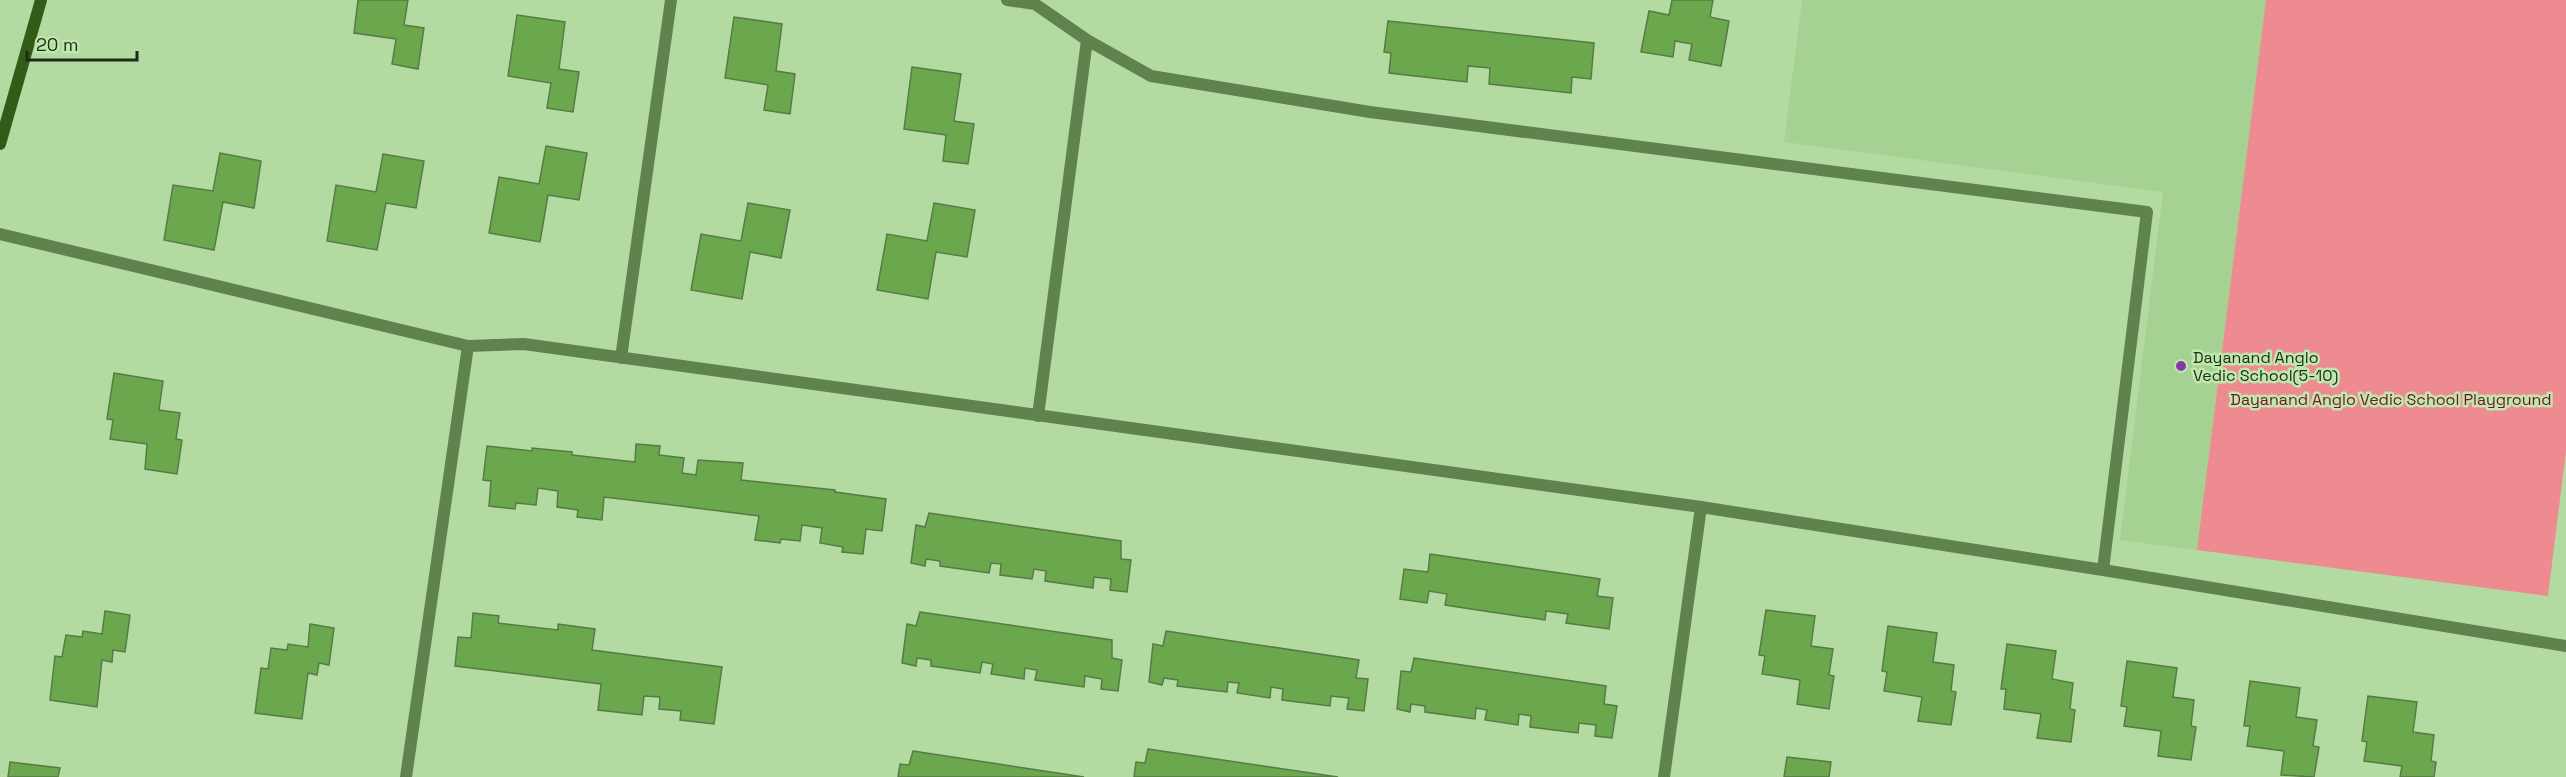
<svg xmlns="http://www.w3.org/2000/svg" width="2566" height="777" font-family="'Space Grotesk',sans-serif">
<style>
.built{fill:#a5d292}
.green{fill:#ed8b91}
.building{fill:#6ba74d;stroke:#577b46;stroke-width:1.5}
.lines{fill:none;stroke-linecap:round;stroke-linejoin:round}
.street{stroke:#5e834d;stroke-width:12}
.secondary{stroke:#315c18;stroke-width:12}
.poi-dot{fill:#8937a6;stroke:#bfe8ae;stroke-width:2}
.labels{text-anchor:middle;stroke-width:5;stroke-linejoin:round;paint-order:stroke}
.poi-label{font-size:16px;fill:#1d2c16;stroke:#bfe8ae;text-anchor:start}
.park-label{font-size:16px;fill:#781127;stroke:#bfe8ae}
</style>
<rect width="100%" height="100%" fill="#b3dba1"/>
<path class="built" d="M1802,0H2266L2197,550L2120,540L2163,192L1784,142Z"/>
<path class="green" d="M2266,0H2566V451L2548,596L2197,550Z"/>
<path class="building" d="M358,0H408L404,25L424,28L418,69L392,64L396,39L354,33Z
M1672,0H1713L1710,17L1729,21L1721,66L1689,60L1692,44L1675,41L1673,57L1641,52L1649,11L1669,15Z
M517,15L565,22L559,69L579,72L573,112L547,108L551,83L508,76Z
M734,17L782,24L776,71L795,74L790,114L764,110L768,85L725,78Z
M1388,21L1594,43L1591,79L1572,77L1571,93L1489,84L1490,68L1468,66L1467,82L1389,73L1391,53L1384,52Z
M912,67L961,74L954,121L974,124L968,164L943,161L946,135L904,129Z
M546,146L587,153L579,200L548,195L540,242L489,233L499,177L539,184Z
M220,153L261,161L254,208L223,202L214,250L164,240L173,185L213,191Z
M383,154L424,161L416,208L386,203L377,250L327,241L336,185L376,192Z
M748,203L790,210L781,258L750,252L742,299L691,290L701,234L741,241Z
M934,203L975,210L967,257L936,252L928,299L877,290L887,234L927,241Z
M114,373L163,381L159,410L180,413L176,439L182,440L177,474L145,469L147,444L110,439L113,420L107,419Z
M636,444L660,446L659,455L684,458L682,473L696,475L698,460L743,463L741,480L835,490V492L886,499L882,531L866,529L863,554L842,552L843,547L820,543L822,528L802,525L800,541L781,539L780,543L755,540L759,516L672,505L604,497L602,520L577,517L578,510L557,507L558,491L538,488L536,505L516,503L515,509L489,506L491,481L483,480L487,446L532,451V448L572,452V455L635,462Z
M929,513L1121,541V559L1131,560L1127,592L1110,590L1111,579L1094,577L1093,588L1045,581L1046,571L1034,569L1032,579L1000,575L1001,564L991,563L989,573L940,566V561L926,559L925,566L911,563L916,525L925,527Z
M1430,554L1600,579L1597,596L1613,598L1609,629L1566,623L1568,614L1546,611L1545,620L1445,605L1447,594L1429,591L1427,603L1400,599L1404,569L1428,572Z
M1766,610L1815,616L1811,646L1833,649L1829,675L1834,676L1829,709L1797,704L1800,680L1762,674L1765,656L1759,655Z
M105,611L130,615L125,652L113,650L112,662L102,660L97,707L50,700L55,656L62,657L66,635L82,637L83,631L102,634Z
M920,612L1112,640V658L1122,660L1118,691L1101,689L1102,679L1085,676L1084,687L1035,680L1037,670L1025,668L1024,679L991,674L993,664L982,662L980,673L931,666V660L917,658L916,666L902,663L907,624L916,626Z
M473,613L499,616L498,623L558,630V624L595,629L592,650L722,667L714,724L680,720L681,711L659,709L660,697L644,696L642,715L598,710L601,684L455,666L458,637L471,638Z
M310,624L334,628L329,665L319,663L317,675L308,673L302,719L255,713L261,668L268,669L271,648L287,650L288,644L308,647Z
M1888,626L1937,633L1933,662L1954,665L1951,691L1956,692L1951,725L1918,721L1922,697L1884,691L1887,672L1882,671Z
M1166,631L1359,660L1356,678L1368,679L1364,711L1347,709L1349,698L1331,696L1330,706L1282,700L1283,689L1271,687L1270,698L1237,693L1239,683L1228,682L1227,692L1177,686L1178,680L1164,678L1162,685L1149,682L1153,644L1163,646Z
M2007,644L2056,651L2052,679L2073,683L2070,709L2075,710L2071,742L2037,738L2041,714L2004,709L2006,689H2001Z
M1414,658L1606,686L1604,704L1617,706L1612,738L1595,736L1596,725L1579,723L1578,733L1530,727L1531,716L1519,714L1518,725L1485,720L1487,710L1476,708L1475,719L1425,712V706L1411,704L1410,712L1397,709L1401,671L1411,672Z
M2127,661L2177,668L2173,697L2194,700L2191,726L2196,727L2191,760L2158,756L2161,731L2124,726L2127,707L2121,706Z
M2250,681L2300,688L2296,717L2317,720L2313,746L2319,747L2314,777L2281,775L2284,751L2247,746L2250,726H2244Z
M2368,696L2417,702L2413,732L2434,735L2431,761L2436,762L2434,777H2400L2402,766L2364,761L2367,742L2362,741Z
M1148,749L1338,777H1134L1136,762L1145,763Z
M913,751L1084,777H898L900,764L909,765Z
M1787,757L1831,762L1829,777H1784Z
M10,762L60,768L58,777H8Z"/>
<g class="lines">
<path class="street" d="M1007,0L1035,4L1087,40L1151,76L1370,112L2147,212L2103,570
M0,234L468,346
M621,358L671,0
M1038,416L1087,40
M1701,507L2103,570L2566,646
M406,777L468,346L524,344L1701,507L1664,777"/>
<path class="secondary" d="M0,144L41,0"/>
</g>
<circle class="poi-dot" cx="2181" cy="366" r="6"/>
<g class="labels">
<g class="poi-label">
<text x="2193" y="363">Dayanand Anglo<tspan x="2193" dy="18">Vedic School(5-10)</tspan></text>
</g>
<g class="park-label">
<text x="2391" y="405">Dayanand Anglo Vedic School Playground</text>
</g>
</g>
<path d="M27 51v9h110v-9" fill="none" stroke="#1d2c16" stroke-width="3"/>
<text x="36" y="51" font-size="18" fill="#1d2c16" stroke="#bfe8ae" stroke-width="4.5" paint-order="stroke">20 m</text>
</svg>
